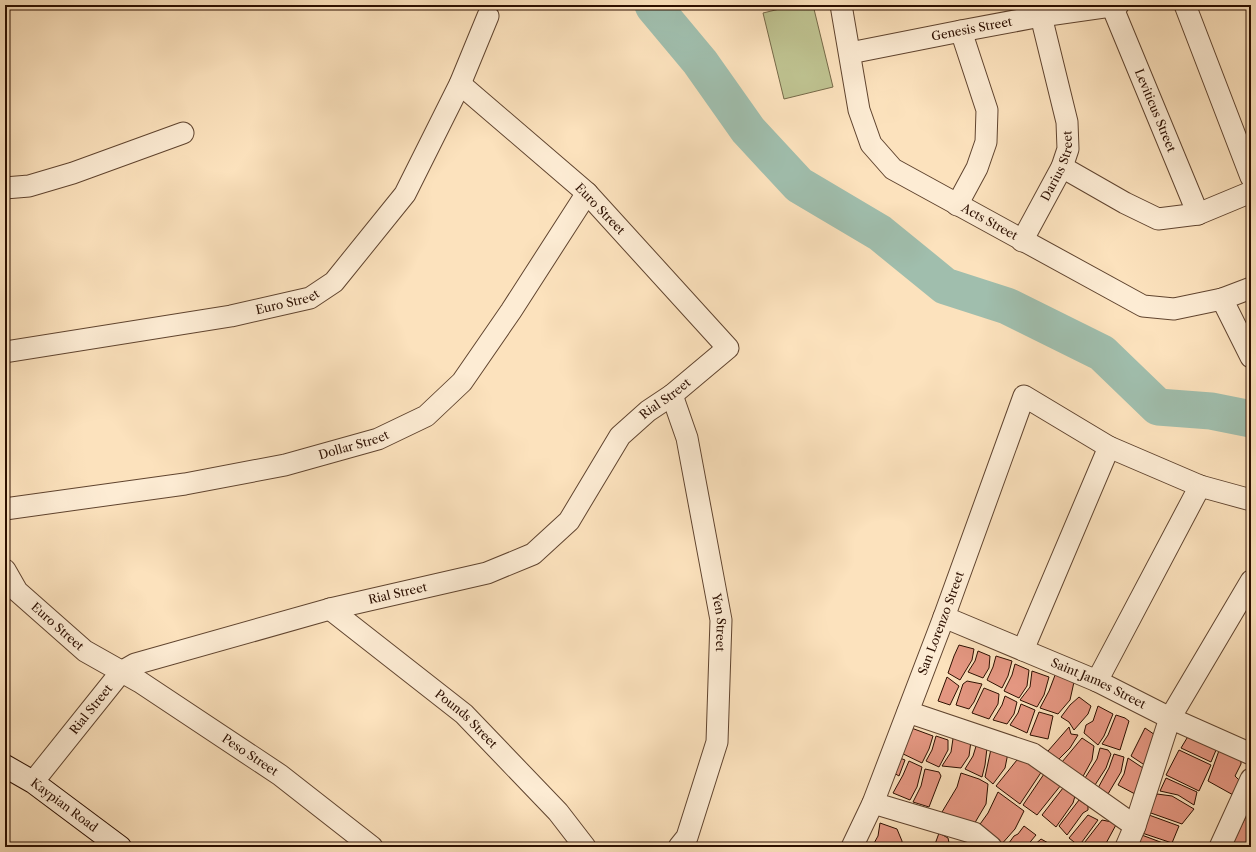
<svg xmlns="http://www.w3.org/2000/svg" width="1256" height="852" font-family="'Libre Caslon Text',serif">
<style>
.green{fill:#bfc391;stroke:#766948}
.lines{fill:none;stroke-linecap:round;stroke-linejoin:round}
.river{stroke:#a0bead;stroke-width:37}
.building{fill:#e69883;stroke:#2c0f00}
.minor-casing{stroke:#60442f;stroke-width:23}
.secondary-casing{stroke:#2c0f00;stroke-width:24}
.minor{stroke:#fdecd4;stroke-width:21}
.secondary{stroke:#fdecd4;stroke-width:22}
.labels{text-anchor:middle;stroke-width:3;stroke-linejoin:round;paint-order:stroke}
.street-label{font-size:12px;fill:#2c0f00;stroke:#fdecd4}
</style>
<rect width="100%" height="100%" fill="#fce2bd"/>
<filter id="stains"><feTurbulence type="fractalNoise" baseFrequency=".005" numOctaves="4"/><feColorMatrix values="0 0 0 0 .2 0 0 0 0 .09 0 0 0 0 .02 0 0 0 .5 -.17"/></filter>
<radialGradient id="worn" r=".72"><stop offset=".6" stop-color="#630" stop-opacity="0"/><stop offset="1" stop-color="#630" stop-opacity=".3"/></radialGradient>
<path class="green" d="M796,5H813L833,87L784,99L763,13Z"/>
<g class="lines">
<path class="river" d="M653,5L654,7L700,62L748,130L799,185L880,233L945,286L1007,306L1102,353L1158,407L1211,411L1251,419"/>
</g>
<path class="building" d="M959,645L974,649L972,660L960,680L948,673L954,656Z
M978,651L990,656L989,668L983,678L968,672L975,661Z
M996,656L1012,661L1008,676L1002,688L987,680L993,667Z
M1015,664L1029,670L1027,686L1019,698L1004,691L1012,675Z
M1057,670L1074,682L1070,700L1058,714L1040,708L1049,691Z
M1032,671L1049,677L1044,695L1037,707L1020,700L1030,687Z
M947,677L959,686L950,705L938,701Z
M967,681L982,684L974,702L969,709L956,705L963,684Z
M984,688L999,694L998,704L989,719L972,713Z
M1005,696L1017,702L1014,714L1007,724L993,720L1002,705Z
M1079,697L1091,706L1088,714L1074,730L1069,722L1061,717L1070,705Z
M1021,704L1035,710L1027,733L1010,725L1018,713Z
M1098,706L1113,714L1104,736L1098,745L1084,733L1086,725L1093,721Z
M1039,712L1053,716L1048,739L1030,735Z
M1116,715L1125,718L1129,721L1120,750L1102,744L1108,735Z
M906,726L933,736L929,749L922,763L897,751Z
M1069,727L1071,734L1078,735L1070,748L1058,760L1054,759L1048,751Z
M1145,728L1158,737L1146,766L1131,756Z
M954,732L971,741L969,756L961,768L942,766L951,752Z
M1191,734L1219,743L1211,762L1181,748L1187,738Z
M936,736L948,740V750L939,767L926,761L932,750Z
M1082,738L1094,746L1092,760L1081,780L1062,762Z
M977,743L987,748L985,765L982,777L965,769L973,756Z
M1221,745L1241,759V764L1235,776L1242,783L1235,796L1208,781Z
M1100,748L1108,750L1111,754L1106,768L1095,785L1085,778L1097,759Z
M991,749L1008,753L1005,768L993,784L985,777Z
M1179,750L1211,765L1199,791L1166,775Z
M1114,754L1124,757L1121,772L1105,799L1098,788L1109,768Z
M1021,755L1044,768L1020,804L996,786Z
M895,756L905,760L899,776L889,770Z
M1128,758L1143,768L1141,782L1135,794L1118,785L1124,774Z
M909,761L922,767L917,787L910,800L893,793L903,775Z
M925,769L939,772L941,776L929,807L913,802L921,786Z
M961,773L979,779L988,784L986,804L973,826L942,812L957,787Z
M1044,774L1061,785L1037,815L1023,805Z
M1166,778L1197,792L1194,805L1178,795L1160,791Z
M1063,788L1075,796L1073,803L1056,827L1042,815Z
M998,792L1024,811L1015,829L1000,846L978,827L988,813Z
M1157,794L1172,796L1194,809L1182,824L1148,812Z
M1079,800L1088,806V810L1083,813L1067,835L1059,826Z
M1250,808H1251V847H1240L1233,843Z
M1088,815L1098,820L1079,846L1069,838Z
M1149,815L1179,826L1172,843L1139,832Z
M1102,820L1117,823L1104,847H1081Z
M880,823L897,829L902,841V844L900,847H878L873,845L878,836Z
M1024,826L1036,835L1026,847H1006L1014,836L1018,834Z
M939,833L948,838L950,847H934Z
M1139,834L1171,846V847H1135Z
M1041,839L1050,844L1049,847H1032Z"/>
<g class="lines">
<defs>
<g id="minor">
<path id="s1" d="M841,5L859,110L871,144L893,169L1143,306L1174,309L1222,299L1251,288"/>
<path d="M1185,5L1251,177"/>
<path id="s2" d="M1112,6L1198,214"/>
<path id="s3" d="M850,53L961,31L1041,16L1118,5"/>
<path d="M1062,167L1125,203L1158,219L1198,214L1251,192"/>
<path d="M5,188L29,186L73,173L183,133"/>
<path d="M957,205L977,168L986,142L987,110L961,31"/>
<path id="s4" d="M1022,241L1062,167L1068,149L1067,122L1041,16"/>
<path d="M1222,299L1251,357"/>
<path id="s5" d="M5,352L231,316L310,298L334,282L405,194L460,84L488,16"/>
<path id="s6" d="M672,395L687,438L721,620L717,742L687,837L679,847"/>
<path id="s7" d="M5,509L185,484L285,465L378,439L426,416L462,382L511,311L587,193"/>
<path id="s8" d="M5,570L17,591L85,651L140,682L280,775L372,847"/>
<path id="s9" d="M330,609L464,714L558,812L585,847"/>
<path id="s10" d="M944,617L1097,681L1170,718L1251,754"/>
<path d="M1023,650L1109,447"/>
<path d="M1097,681L1200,486"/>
<path d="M908,712L1033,754L1135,826"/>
<path id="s11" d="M33,782L121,672L135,664L330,609L487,573L533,554L569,521L620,436L648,411L672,395L728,348L587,193L460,84"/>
<path d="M873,803L974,833L991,847"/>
<path id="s12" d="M852,847L873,803L944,617L1024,396L1109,447L1200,486L1251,500"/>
<path d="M1126,847L1135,826L1170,718L1251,581"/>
<path d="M1220,847L1251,779"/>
</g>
<g id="secondary">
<path id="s13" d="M5,766L33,782L120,847"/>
</g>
</defs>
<use href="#minor" class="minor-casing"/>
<use href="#secondary" class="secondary-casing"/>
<use href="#minor" class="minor"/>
<use href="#secondary" class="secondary"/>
</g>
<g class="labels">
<g class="street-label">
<text dy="4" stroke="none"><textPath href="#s3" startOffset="124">Genesis Street</textPath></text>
<text dy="4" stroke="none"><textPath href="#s2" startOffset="113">Leviticus Street</textPath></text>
<text dy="4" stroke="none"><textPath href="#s4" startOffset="84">Darius Street</textPath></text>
<text transform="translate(600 209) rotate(46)" y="4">Euro Street</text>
<text dy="4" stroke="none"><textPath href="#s1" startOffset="286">Acts Street</textPath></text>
<text dy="4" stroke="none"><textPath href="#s5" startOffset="287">Euro Street</textPath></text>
<text dy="4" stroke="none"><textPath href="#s11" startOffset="777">Rial Street</textPath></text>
<text dy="4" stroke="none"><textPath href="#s7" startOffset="355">Dollar Street</textPath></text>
<text dy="4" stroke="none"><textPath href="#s11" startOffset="429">Rial Street</textPath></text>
<text dy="4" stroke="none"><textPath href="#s6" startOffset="233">Yen Street</textPath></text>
<text dy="4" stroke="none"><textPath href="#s12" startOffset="241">San Lorenzo Street</textPath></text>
<text dy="4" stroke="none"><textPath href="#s8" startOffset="78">Euro Street</textPath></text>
<text dy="4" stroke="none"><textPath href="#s10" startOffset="168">Saint James Street</textPath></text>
<text dy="4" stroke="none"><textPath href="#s11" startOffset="93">Rial Street</textPath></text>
<text dy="4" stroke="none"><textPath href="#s9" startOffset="175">Pounds Street</textPath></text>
<text dy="4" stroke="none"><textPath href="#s8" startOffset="310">Peso Street</textPath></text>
<text dy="4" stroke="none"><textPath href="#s13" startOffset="71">Kaypian Road</textPath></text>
</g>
</g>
<rect width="1256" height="852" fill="none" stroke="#fce2bd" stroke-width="20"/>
<rect x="6" y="6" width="1244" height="840" fill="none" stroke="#2c0f00" stroke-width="2"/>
<rect x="10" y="10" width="1236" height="832" fill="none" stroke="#2c0f00"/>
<rect width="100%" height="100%" filter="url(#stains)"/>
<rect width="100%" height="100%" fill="url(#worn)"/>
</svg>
